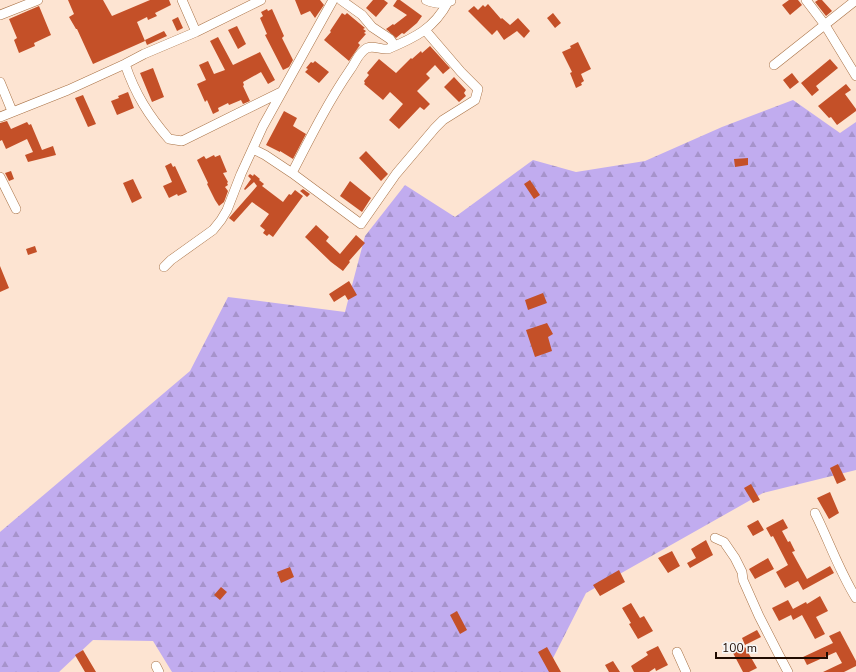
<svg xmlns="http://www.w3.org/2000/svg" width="856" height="672" font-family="'Nunito Sans',sans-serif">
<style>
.forest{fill:url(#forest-firs)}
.building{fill:#c45028}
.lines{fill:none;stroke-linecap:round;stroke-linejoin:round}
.minor-casing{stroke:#a87145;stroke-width:10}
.minor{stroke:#fff;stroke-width:9}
</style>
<defs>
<pattern id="forest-firs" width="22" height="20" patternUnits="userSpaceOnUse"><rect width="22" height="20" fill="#c1acef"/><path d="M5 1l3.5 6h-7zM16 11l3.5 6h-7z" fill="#a693cb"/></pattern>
</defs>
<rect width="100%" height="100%" fill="#fde4d2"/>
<path class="forest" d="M793,100L840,133L856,122V470L763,493L586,593L550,664L555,672H172L153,641L93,640L59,672H0V532L190,371L228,297L345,312L365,236L405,185L455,217L533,160L576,172L645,161L722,127Z"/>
<path class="building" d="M68,0H103L112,16L150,0H169L171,5L155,13L157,16L148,20L147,17L137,22L145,41L93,64L77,29H76L69,17L74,14Z
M295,0H320L324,5L315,18L310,11L301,15Z
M373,0H384L388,3L376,17L366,8Z
M397,0H400L422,16L417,23L404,34L402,33L396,38L386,29L393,24L394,25L407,15L393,6Z
M789,0H798L802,5L790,15L782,5Z
M818,0H822L832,11L826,16L815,2Z
M488,4L501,19L502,18L510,25L518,18L530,31L524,38L517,31L504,40L497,30L492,35L468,11L474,6L478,10L483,5L485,7Z
M39,6L51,35L34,43L35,46L19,53L14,40L17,38L9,19Z
M267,9L268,11L272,9L284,36L282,38L293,60L289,67L283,70L265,35L267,34L260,18L263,16L261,12Z
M342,13L345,15L347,13L365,28L363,29L366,31L364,33L366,34L358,43L360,45L349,61L324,40L331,32L330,31Z
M553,13L561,23L555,28L547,18Z
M178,17L183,28L177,31L172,20Z
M237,26L246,44L238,49L228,30Z
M164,31L167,36L147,45L145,40Z
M218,37L233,65L260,52L275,80L268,84L261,72L243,82L244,85L243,86L250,101L243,104L241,100L229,105L228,103L218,108L219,111L213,114L207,100L205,102L197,84L206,80L199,65L208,61L214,74L225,70L210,41Z
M578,42L591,69L581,74L584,81L581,83L582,85L576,88L570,73L572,72L562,52L571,48L570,46Z
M430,46L450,68L443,74L435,65L426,74L430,78L417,91L430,104L424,110L420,107L399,129L389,120L403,104L390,92L383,100L364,84L365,83L364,81L369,75L367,73L379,59L396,73L411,58L412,59L421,51L422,53Z
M830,59L838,68L816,86L819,90L812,96L801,83Z
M315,61L329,72L319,83L305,72L308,69L306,68L311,62L313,63Z
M153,68L164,97L152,102L140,73Z
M792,73L799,82L790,89L783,80Z
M454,77L466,90L464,93L466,96L459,102L444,87Z
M846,84L851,90L845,94L856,109V111L837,125L831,117L829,118L818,106Z
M128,92L134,108L117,115L111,101L119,98L118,96Z
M83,95L96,124L88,127L75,98Z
M284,111L297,118L293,126L306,134L293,159L280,151V152L266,145Z
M7,121L11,129L27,122L29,125L31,124L42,150L53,146L56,155L28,162L25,155L33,152L27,139L6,149L2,140L0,141V123Z
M366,151L388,174L381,181L359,158Z
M214,155L215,157L220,155L227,172L223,173L228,182L227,183L228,185L225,187L228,191L224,202L219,206L215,200L207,184L208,183L197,160L204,156L206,159Z
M748,158V165L735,167L734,159Z
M171,163L173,167L175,166L187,192L178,196L177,194L169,198L163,186L172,182L165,166Z
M11,171L14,179L9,181L5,173Z
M250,174L253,176L254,174L260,179L259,180L264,184L262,186L283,202L289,194L291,195L295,190L303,196L273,237L269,234L267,236L263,233L265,230L260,226L269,214L252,202L234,222L229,218L257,186L254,182L245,190L244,189L251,179L248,176Z
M133,179L142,198L132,203L123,183Z
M530,180L540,195L534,199L524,184Z
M350,181L371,198L362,212L340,196Z
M303,189L310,194L307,197L300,191Z
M316,225L329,237L326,241L340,254L356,235L365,243L349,261L350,262L343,271L331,262L305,237Z
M35,246L37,252L28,255L26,249Z
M0,266L9,288L0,292Z
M349,281L357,295L348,300L345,295L334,302L329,294Z
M543,293L547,303L528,310L525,300Z
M547,323L553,334L548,337L552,351L535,357L526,330Z
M838,464L846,480L837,484L830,468Z
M751,484L760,500L753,503L744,488Z
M830,492L839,513L829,519L817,498Z
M783,519L788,528L782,531L788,542L790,541L795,551L792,552L807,579L830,566L834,573L803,590L798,581L785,588L776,572L788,565L773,536L771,537L766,528Z
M758,520L764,530L753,536L747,526Z
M706,540L713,555L690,568L687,563L696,558L691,549Z
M672,551L680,566L668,573L658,558Z
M768,558L774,569L755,579L749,569Z
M290,567L294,577L281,583L277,572Z
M619,570L625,582L600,596L593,585Z
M221,587L227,592L220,600L214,595Z
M820,596L828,611L816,617L825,634L815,639L802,615L793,620L791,615L779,621L772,608L788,600L793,609L806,602L807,604Z
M631,603L640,618L644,616L653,631L638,639L629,624L631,623L622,608Z
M457,611L467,630L460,634L450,615Z
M757,630L761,637L745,645L742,638Z
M840,631L856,661V666L844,672H823L842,663L836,652L807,665L803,657L833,643L829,636Z
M658,646L668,665L656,671L655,668L649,672H634L631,666L648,655L646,652Z
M547,647L561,672H549L538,652Z
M745,647L757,668L749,672H743L733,653Z
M83,650L96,672H85L75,655Z
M613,661L620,672H609L605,665Z"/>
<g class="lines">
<defs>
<path id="minor" d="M182,0L196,32
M261,0L196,32L144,54L125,64C135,94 149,116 169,139L182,141L281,92
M341,0L362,15L372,27L390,39L395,46
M426,0C433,3 443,5 451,1
M806,0L825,25L856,76
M0,15L38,0
M774,65L856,0
M0,82L12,111
M0,117L68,90L125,64
M253,149L265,155L292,173L361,224L396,174L435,128L443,120L475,100L478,89L461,72L425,30
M292,173C310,138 328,102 350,70C356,62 358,53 367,48C374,45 381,50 388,49C414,38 434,29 448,2
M0,177L16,209
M164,267L171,260L213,230L221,220L227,210L241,174L263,126L333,0
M815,513C829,541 839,571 856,598
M715,538L724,542L735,558L742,572L743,580L759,616L779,655L788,672
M677,652L686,672
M156,666L159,672"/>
</defs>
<use href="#minor" class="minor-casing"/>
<use href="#minor" class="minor"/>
</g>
<path d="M716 652v6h111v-6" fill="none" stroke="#200b00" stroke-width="2"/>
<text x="722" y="652" font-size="12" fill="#200b00" stroke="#f7f7f7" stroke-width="3" paint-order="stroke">100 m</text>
</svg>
